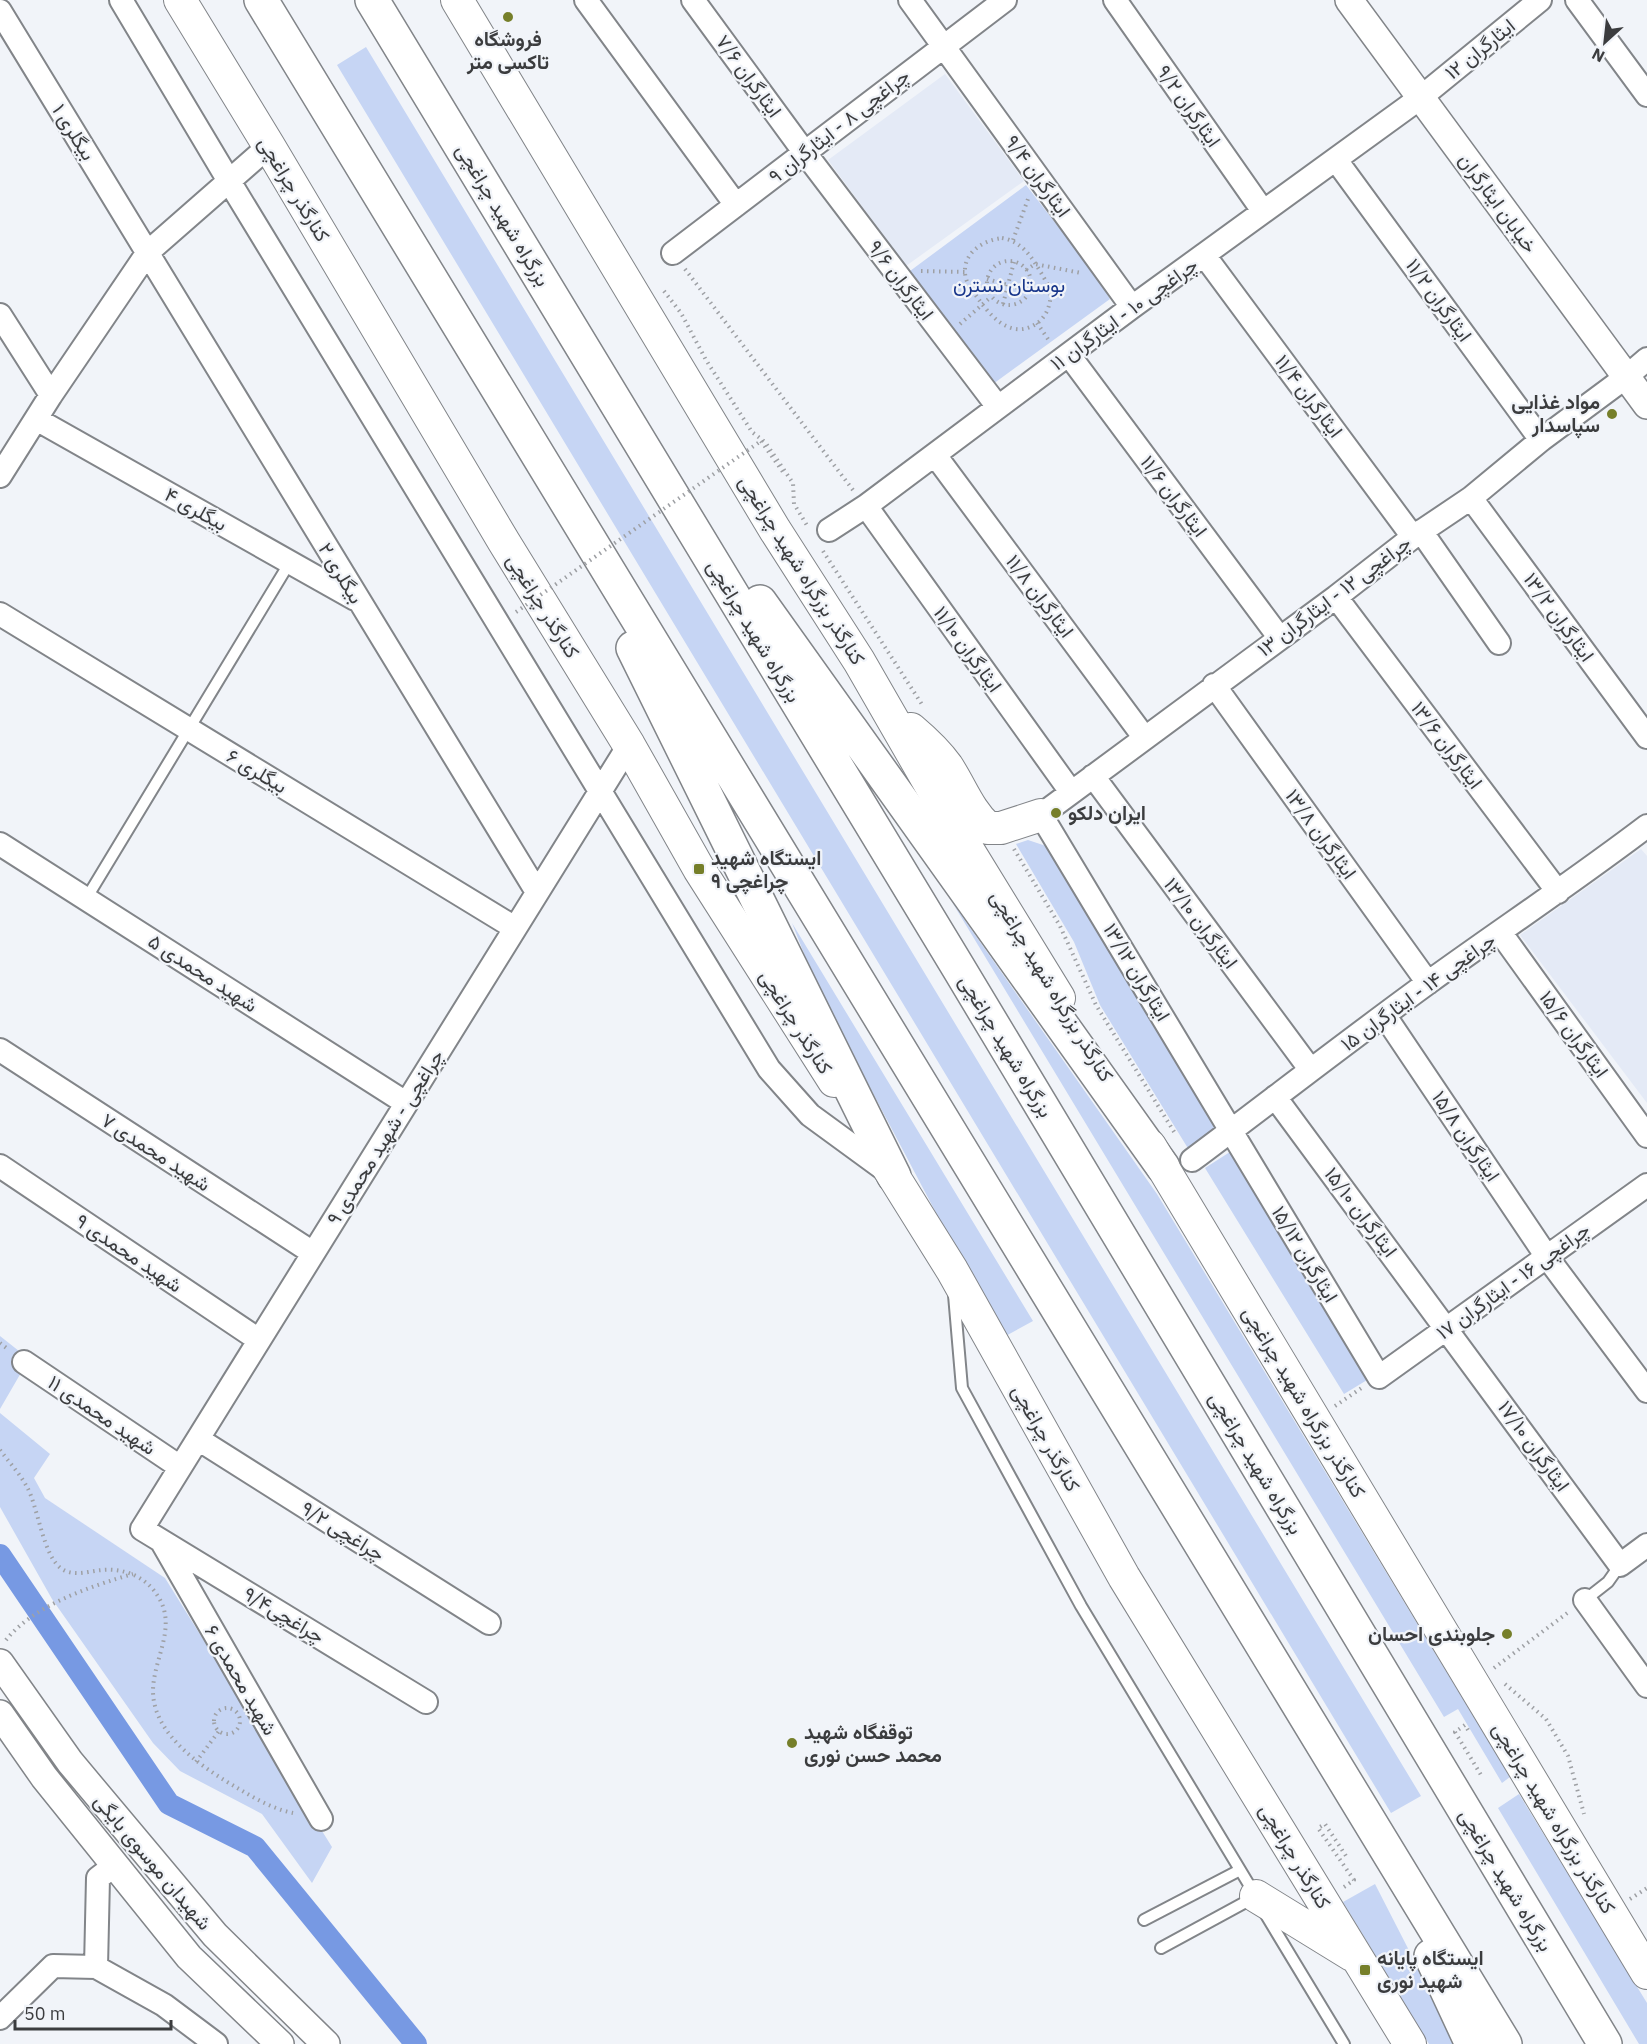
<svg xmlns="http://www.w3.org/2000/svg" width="1647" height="2044" font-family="'IBM Plex Sans',Vazirmatn,sans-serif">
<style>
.built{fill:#e4eaf6}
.green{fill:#c6d5f4}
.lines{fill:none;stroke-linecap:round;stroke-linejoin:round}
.canal{stroke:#7799e3;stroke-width:22}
.service-casing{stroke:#828589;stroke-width:14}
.minor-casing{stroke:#828589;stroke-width:26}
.tertiary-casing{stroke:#828589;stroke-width:30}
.secondary-casing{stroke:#828589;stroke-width:34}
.trunk-casing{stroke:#828589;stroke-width:36}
.path{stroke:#9ea0a4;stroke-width:4;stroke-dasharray:1.5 4.5;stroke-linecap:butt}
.service{stroke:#fff;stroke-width:10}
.minor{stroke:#fff;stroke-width:22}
.tertiary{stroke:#fff;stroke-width:27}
.secondary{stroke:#fff;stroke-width:32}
.trunk{stroke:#fff;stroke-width:33}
.path-bridge{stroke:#9ea0a4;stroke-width:4;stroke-dasharray:1.5 4.5;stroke-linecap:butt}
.poi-dot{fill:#767f2a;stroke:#f1f4f9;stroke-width:2}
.labels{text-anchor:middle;stroke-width:4.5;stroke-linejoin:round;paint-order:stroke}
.poi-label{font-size:20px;font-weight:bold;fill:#3b3c3e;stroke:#f1f4f9;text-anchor:start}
.street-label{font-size:20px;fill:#3b3c3e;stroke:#f1f4f9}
.park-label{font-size:20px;fill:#17358a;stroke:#f1f4f9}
</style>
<rect width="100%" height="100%" fill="#f1f4f9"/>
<path class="built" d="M945,74L1024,181L906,266L828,160Z
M1641,849L1647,856V1103L1520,935Z"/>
<path class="green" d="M366,47L1421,1796L1391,1813L337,65Z
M1026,185L1097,277L1110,299L993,384L910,271Z
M1028,840L1046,846L1062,867L1223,1128L1189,1150L1100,1005L1074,942L1016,844Z
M952,902L1157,1194L1510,1777L1502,1783L1458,1709L1444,1717Z
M792,923L1033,1321L1002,1338L818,989Z
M1233,1150L1372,1377L1344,1394L1205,1168Z
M0,1336L29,1359L0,1409Z
M0,1413L50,1454L34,1478L45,1498L165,1578L332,1847L312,1883L262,1814L180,1771L153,1743L52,1599L0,1507Z
M1519,1794L1647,2003V2044H1639L1498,1808Z
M1375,1884L1457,2044H1429L1343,1902Z"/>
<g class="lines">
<path class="canal" d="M0,1555L169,1804L255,1847L416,2044"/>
<defs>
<path id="service" d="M86,899L290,562
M954,1295L962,1388L1081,1606L1254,1893
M1585,1600L1608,1582L1620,1565
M1266,1915L1344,2044
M1144,1920L1240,1870
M1161,1948L1253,1898"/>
<path id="minor" d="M121,0L229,181L769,1069L810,1115L888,1172
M586,0L736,205
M693,0L805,153L998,407
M910,0L1132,307
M1115,0L1263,211
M1577,0L1647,95
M0,11C180,304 357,600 537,892
M1336,160L1541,440
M673,253L1005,0
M1204,255L1413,537
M0,315L51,395
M1069,355L1279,637
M1647,359L1626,377L1541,440L1471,498L1413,537L1336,597L1041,815L1379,1377L1647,1185
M36,419L355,599
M935,455L1144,737
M0,476L51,395L148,252L269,146
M1471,498L1647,737
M866,506L1071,792
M829,530L866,506L1132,307L1420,98L1540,0
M1421,531L1499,643
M1336,597L1558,892
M0,614L515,928
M1214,685L1428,983
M1093,776L1310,1069
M0,844L406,1103
M1500,932L1647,1136
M1385,1016L1547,1257L1647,1391
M0,1050L313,1253
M1275,1097L1620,1565L1647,1545
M1192,1160C1271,1101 1349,1040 1429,982C1501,930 1576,880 1647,826
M0,1166L259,1340
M24,1362L180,1467
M198,1439L489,1623
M162,1542L321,1819
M1585,1600L1647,1686
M426,1702L142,1529L629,745
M96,1967L98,1878L115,1865
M0,2018L53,1966L96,1967L164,2005L216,2044"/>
<path id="tertiary" d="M1349,0L1647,405
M0,1663L70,1762L215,1935L326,2044
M0,1714L44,1777L189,1957L280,2044"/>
<path id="secondary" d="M180,0L269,146L504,542L629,745L699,869L834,1081
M457,0L775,530L859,661L962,840L1059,998
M911,729C924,740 937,752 947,766C961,787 969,811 988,828H1001L1041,815
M1150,1146L1647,1973
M879,1153L952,1270L1124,1577L1410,2044
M1256,1896L1352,1955"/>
<path id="trunk" d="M261,0L1505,2044
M372,0L958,967L1605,2044
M760,602L1163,1167
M633,648L894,1176
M1431,1956L1472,2044"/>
</defs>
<use href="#service" class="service-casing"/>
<use href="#minor" class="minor-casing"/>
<use href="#tertiary" class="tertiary-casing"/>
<use href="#secondary" class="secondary-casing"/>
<use href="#trunk" class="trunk-casing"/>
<path class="path" d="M1002,238C1027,242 1037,267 1050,288C1052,301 1048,316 1036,324C1011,340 990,316 977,297C972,290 965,282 965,272C964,252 984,240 1002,238Z
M1013,240L1028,199
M987 283a22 22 0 1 1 44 0a22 22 0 1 1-44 0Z
M685,269L853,490
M1026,270L1035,264L1081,273
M921,271L965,272
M987,279L1029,291
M664,291L681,313L706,360L752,432L765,442L793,483L794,504L808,527
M1003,304L1014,262
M1037,323L1050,342
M960,324L991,297
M761,441L783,472
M823,551L923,706
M1014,849L1060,926L1096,1005L1176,1135
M0,1343L9,1350
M1335,1406L1363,1387
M0,1450C9,1462 20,1474 27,1487C38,1506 43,1557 62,1569C74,1577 89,1571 102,1570C125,1568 147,1577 159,1598C177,1628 153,1660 153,1691C153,1736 205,1769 239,1789C256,1799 273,1809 293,1813
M6,1640C34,1605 91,1586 133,1574
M1494,1668L1570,1611
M1505,1684L1546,1719L1568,1756L1584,1814
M214 1721a13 13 0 1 1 26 0a13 13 0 1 1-26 0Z
M1468,1730L1465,1725L1455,1732L1481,1775
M196,1762L219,1731
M1344,1887L1354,1880L1318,1828L1325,1824L1348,1859
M1630,1899L1647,1888"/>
<use href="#service" class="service"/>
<use href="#minor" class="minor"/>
<use href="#tertiary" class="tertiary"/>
<use href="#secondary" class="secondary"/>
<use href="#trunk" class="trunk"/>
<path class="path-bridge" d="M516,612L761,441"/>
</g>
<g class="poi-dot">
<circle cx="508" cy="17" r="6"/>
<circle cx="1612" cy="414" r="6"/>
<circle cx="1056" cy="813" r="6"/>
<rect x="693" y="863" width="12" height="12" rx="3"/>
<circle cx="1507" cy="1634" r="6"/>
<circle cx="792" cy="1743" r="6"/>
<rect x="1359" y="1964" width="12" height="12" rx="3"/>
</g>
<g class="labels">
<g class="poi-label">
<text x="508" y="46" text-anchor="middle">فروشگاه<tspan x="508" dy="23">تاکسی متر</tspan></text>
<text x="1600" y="409" text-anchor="end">مواد غذایی<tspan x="1600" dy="23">سپاسدار</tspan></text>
<text x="1068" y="820">ایران دلکو</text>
<text x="711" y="865">ایستگاه شهید<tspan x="711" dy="23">چراغچی ۹</tspan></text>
<text x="1495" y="1641" text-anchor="end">جلوبندی احسان</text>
<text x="804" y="1739">توقفگاه شهید<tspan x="804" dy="23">محمد حسن نوری</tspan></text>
<text x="1377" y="1965">ایستگاه پایانه<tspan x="1377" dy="23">شهید نوری</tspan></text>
</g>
<g class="street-label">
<text transform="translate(1480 49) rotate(-39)" y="7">ایثارگران ۱۲</text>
<text transform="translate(749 76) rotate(54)" y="7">ایثارگران ۷/۶</text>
<text transform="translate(1189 106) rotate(55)" y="7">ایثارگران ۹/۲</text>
<text transform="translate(839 126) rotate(-38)" y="7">چراغچی ۸ - ایثارگران ۹</text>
<text transform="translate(74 132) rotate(58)" y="7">بیگلری ۱</text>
<text transform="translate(1038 176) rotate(54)" y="7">ایثارگران ۹/۴</text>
<text transform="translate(294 189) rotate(59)" y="7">کنارگذر چراغچی</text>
<text transform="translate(1498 203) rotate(54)" y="7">خیابان ایثارگران</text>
<text transform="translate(503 215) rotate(59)" y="7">بزرگراه شهید چراغچی</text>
<text transform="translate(901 280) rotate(53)" y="7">ایثارگران ۹/۶</text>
<text transform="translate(1439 300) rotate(54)" y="7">ایثارگران ۱۱/۲</text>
<text transform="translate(1124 314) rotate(-36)" y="7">چراغچی ۱۰ - ایثارگران ۱۱</text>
<text transform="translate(1309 396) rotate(53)" y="7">ایثارگران ۱۱/۴</text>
<text transform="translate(1174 496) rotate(53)" y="7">ایثارگران ۱۱/۶</text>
<text transform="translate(196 509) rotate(29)" y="7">بیگلری ۴</text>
<text transform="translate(802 570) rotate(58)" y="7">کنارگذر بزرگراه شهید چراغچی</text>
<text transform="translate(341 573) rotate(59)" y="7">بیگلری ۲</text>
<text transform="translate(1040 596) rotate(53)" y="7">ایثارگران ۱۱/۸</text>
<text transform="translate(1334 596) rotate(-37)" y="7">چراغچی ۱۲ - ایثارگران ۱۳</text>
<text transform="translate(543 606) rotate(58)" y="7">کنارگذر چراغچی</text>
<text transform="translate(1559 617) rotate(54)" y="7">ایثارگران ۱۳/۲</text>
<text transform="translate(754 631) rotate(59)" y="7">بزرگراه شهید چراغچی</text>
<text transform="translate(968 649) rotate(54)" y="7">ایثارگران ۱۱/۱۰</text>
<text transform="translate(1447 745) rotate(53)" y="7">ایثارگران ۱۳/۶</text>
<text transform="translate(257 771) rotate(31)" y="7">بیگلری ۶</text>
<text transform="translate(1321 834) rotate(54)" y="7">ایثارگران ۱۳/۸</text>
<text transform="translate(1201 923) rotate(53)" y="7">ایثارگران ۱۳/۱۰</text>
<text transform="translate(1137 972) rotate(59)" y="7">ایثارگران ۱۳/۱۲</text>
<text transform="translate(203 973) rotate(33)" y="7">شهید محمدی ۵</text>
<text transform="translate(1052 986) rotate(59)" y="7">کنارگذر بزرگراه شهید چراغچی</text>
<text transform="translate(1418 992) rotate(-36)" y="7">چراغچی ۱۴ - ایثارگران ۱۵</text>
<text transform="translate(796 1022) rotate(58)" y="7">کنارگذر چراغچی</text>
<text transform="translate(1574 1034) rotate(54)" y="7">ایثارگران ۱۵/۶</text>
<text transform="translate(1006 1046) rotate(59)" y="7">بزرگراه شهید چراغچی</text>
<text transform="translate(1466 1136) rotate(56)" y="7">ایثارگران ۱۵/۸</text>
<text transform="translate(385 1137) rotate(-58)" y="7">۹ چراغچی - شهید محمدی</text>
<text transform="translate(156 1152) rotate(33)" y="7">شهید محمدی ۷</text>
<text transform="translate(1361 1212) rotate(53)" y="7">ایثارگران ۱۵/۱۰</text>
<text transform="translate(129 1253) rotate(34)" y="7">شهید محمدی ۹</text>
<text transform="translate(1305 1254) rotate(59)" y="7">ایثارگران ۱۵/۱۲</text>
<text transform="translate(1513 1281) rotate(-36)" y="7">چراغچی ۱۶ - ایثارگران ۱۷</text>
<text transform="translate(1304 1402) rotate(59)" y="7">کنارگذر بزرگراه شهید چراغچی</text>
<text transform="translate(102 1415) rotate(34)" y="7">شهید محمدی ۱۱</text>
<text transform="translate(1046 1438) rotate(61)" y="7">کنارگذر چراغچی</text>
<text transform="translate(1534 1446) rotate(54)" y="7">ایثارگران ۱۷/۱۰</text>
<text transform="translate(1256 1463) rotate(59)" y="7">بزرگراه شهید چراغچی</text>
<text transform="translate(343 1531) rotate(32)" y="7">۹/۲ چراغچی</text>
<text transform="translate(284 1615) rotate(31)" y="7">۹/۴چراغچی</text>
<text transform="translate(241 1680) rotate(60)" y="7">شهید محمدی ۶</text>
<text transform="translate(1554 1818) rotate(59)" y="7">کنارگذر بزرگراه شهید چراغچی</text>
<text transform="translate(1295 1856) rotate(59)" y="7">کنارگذر چراغچی</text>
<text transform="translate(153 1862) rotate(50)" y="7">شهیدان موسوی بایگی</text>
<text transform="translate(1506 1880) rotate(59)" y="7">بزرگراه شهید چراغچی</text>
</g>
<g class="park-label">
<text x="1009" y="292">بوستان نسترن</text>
</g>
</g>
<g transform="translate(1605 42) rotate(207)" stroke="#f1f4f9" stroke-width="4.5" paint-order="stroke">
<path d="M0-4.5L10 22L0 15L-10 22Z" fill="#3b3c3e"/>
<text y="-9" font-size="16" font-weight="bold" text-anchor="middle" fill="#3b3c3e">N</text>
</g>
<path d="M15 2020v9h156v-9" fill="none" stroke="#3b3c3e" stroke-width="3"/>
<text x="24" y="2020" font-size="18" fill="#3b3c3e" stroke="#f1f4f9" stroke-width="4.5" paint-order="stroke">50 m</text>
</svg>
